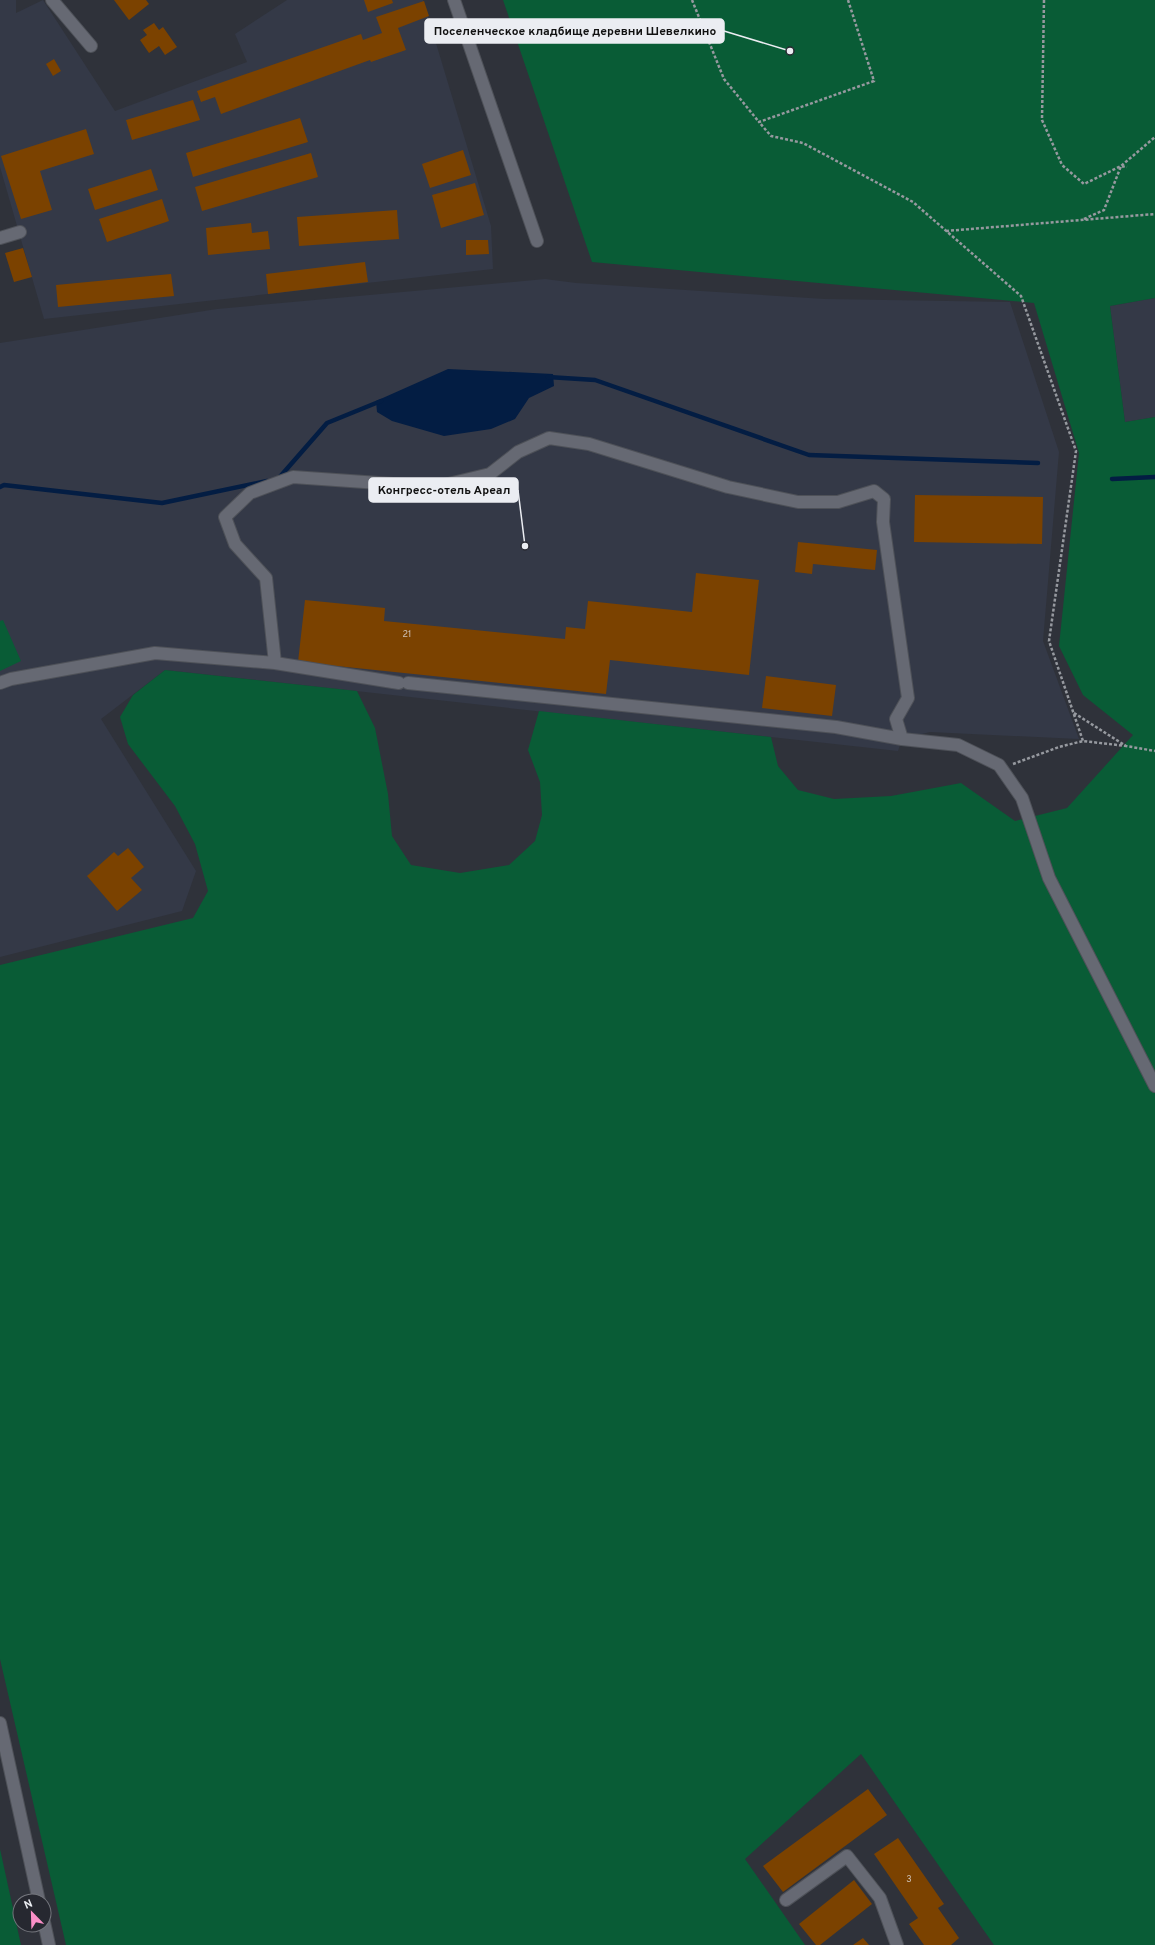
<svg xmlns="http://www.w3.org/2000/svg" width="1155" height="1945" font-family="Overpass,sans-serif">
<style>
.built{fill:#343947}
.green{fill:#095c36}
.water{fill:#031d43}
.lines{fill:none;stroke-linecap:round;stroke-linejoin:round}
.stream{stroke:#031d43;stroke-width:4.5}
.building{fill:#7b4200}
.minor-casing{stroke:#4e5158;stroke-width:14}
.path{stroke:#96999f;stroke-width:2.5;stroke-dasharray:3 2;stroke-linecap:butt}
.minor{stroke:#666973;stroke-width:12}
.labels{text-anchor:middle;stroke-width:3.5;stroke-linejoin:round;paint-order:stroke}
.number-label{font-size:9px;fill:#cfc2b6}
.leader{fill:none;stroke:#ebedf2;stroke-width:1.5}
.callout-dot{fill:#ebedf2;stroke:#262830;stroke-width:1.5}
.callout{fill:#ebedf2;stroke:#ebedf2;stroke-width:1.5}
.callout-label{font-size:12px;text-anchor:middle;font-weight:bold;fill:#111}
</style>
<rect width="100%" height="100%" fill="#2f323a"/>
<path class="built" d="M0,0H16V13L43,0L115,111L247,62L235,34L287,0H423L491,226L493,269L44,319L0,167Z
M545,279L576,283L825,299L1010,302L1059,452L1043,641L1079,739L930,732L902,739L898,751L165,670L101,719L196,871L182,911L0,957V343L217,309Z
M1155,298V417L1125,422L1110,306Z"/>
<path class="green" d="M503,0H1155V298L1110,306L1125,422L1155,417V1945H994L861,1754L745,1859L805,1945H66L0,1659V965L193,918L208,891L195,844L175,806L128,744L120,717L133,695L165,670L357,691L375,728L388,794L392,836L411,865L460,873L509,865L535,841L542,815L540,782L528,750L539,711L771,737L778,766L798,790L834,799L891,796L961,783L1015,821L1067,808L1133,735L1083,695L1059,646L1079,453L1034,303L592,262Z
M3,620L21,661L0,671V621Z
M0,1849L21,1945H0Z"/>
<path class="water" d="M448,369L553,374L554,386L529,398L515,419L491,429L444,436L392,421L377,412L376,401Z"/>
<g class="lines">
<path class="stream" d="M548,377L595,380L809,455L1038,463
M278,479L327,423L381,401
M1112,479L1155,477
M0,487L4,485L162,503L267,481"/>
</g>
<path class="building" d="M114,0H146L149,4L129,20Z
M364,0H392L393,3L368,12Z
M424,1L429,16L398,28L406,50L371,62L370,60L221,114L215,97L201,102L197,91L361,34L363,40L382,33L376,17Z
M154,23L159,30L163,27L177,47L165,55L159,46L149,53L140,40L147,35L143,30Z
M54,59L61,71L53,76L46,64Z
M193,100L200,120L132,140L126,120Z
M300,118L308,142L193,177L186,153Z
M86,129L94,154L40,171L52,210L21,219L1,156Z
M463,150L471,175L430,188L422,164Z
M311,153L318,177L202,211L195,187Z
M151,169L158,190L95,210L88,189Z
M475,183L484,215L441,228L432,195Z
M162,199L169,221L107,242L99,219Z
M397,210L399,239L299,246L297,217Z
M251,223L252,233L268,231L270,249L208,255L206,228Z
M466,240H488L489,254L466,255Z
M23,248L32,277L14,282L5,253Z
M365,262L368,282L268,294L266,274Z
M171,274L174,296L58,307L56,285Z
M915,495L1043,497L1042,544L914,542Z
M798,542L877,550L875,570L813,564L812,574L795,572Z
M696,573L759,580L749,675L610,660L606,694L298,662L305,600L385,608L384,621L565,639L566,627L585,629L588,601L692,612Z
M766,676L836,685L832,716L762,708Z
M128,848L144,867L131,878L142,890L117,911L87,876L114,852L118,856Z
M868,1789L887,1815L783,1892L763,1866Z
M898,1838L944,1904L938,1908L959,1938L951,1945H924L909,1924L918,1918L874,1854Z
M854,1880L872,1904L820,1945H816L799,1924Z
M863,1938L869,1945H853Z"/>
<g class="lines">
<defs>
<path id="minor" d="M52,0L91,46
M454,0L537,241
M0,238L20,232
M0,683L11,679L155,653L275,663
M399,683L275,663L266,578L235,544L225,517L250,493L293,477L436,487L490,474L518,452L549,438L589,444L728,487L798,502H838L874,491L884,499L883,522L908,698L896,719L902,739L836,727L408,683
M902,739L958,745L999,765L1022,798L1049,878L1155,1086
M0,1723L39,1901
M786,1900L847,1856L880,1898L897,1945
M44,1922L49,1945"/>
</defs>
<use href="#minor" class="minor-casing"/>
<path class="path" d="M692,0L724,79L759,122
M848,0L874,81L759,122L771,136L803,143L913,202L1021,296L1076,451L1049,641L1083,741
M1044,0L1042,120L1062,165L1084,184L1121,166L1155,137
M1084,219L1104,210L1121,166L1127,167
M946,231L1155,214
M1074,713L1126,746L1155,751
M1013,764L1059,747L1083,741L1126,746"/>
<use href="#minor" class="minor"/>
</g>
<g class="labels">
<g class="number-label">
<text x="407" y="637">21</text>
<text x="909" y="1882">3</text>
</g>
</g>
<path class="leader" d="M790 51L724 31M525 546L518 490"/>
<g class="callout-dot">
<circle cx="790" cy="51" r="4"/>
<circle cx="525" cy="546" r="4"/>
</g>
<g class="callout">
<rect x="425" y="19" width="299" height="24" rx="4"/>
<rect x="369" y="478" width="149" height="24" rx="4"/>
</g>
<g class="callout-label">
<text x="575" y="35">Поселенческое кладбище деревни Шевелкино</text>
<text x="444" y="494">Конгресс-отель Ареал</text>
</g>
<g transform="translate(32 1913) rotate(337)"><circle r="19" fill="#262830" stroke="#75777e"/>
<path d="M0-3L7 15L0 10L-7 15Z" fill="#fa8fc7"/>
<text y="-6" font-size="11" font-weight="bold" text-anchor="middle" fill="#ebedf2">N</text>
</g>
</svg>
